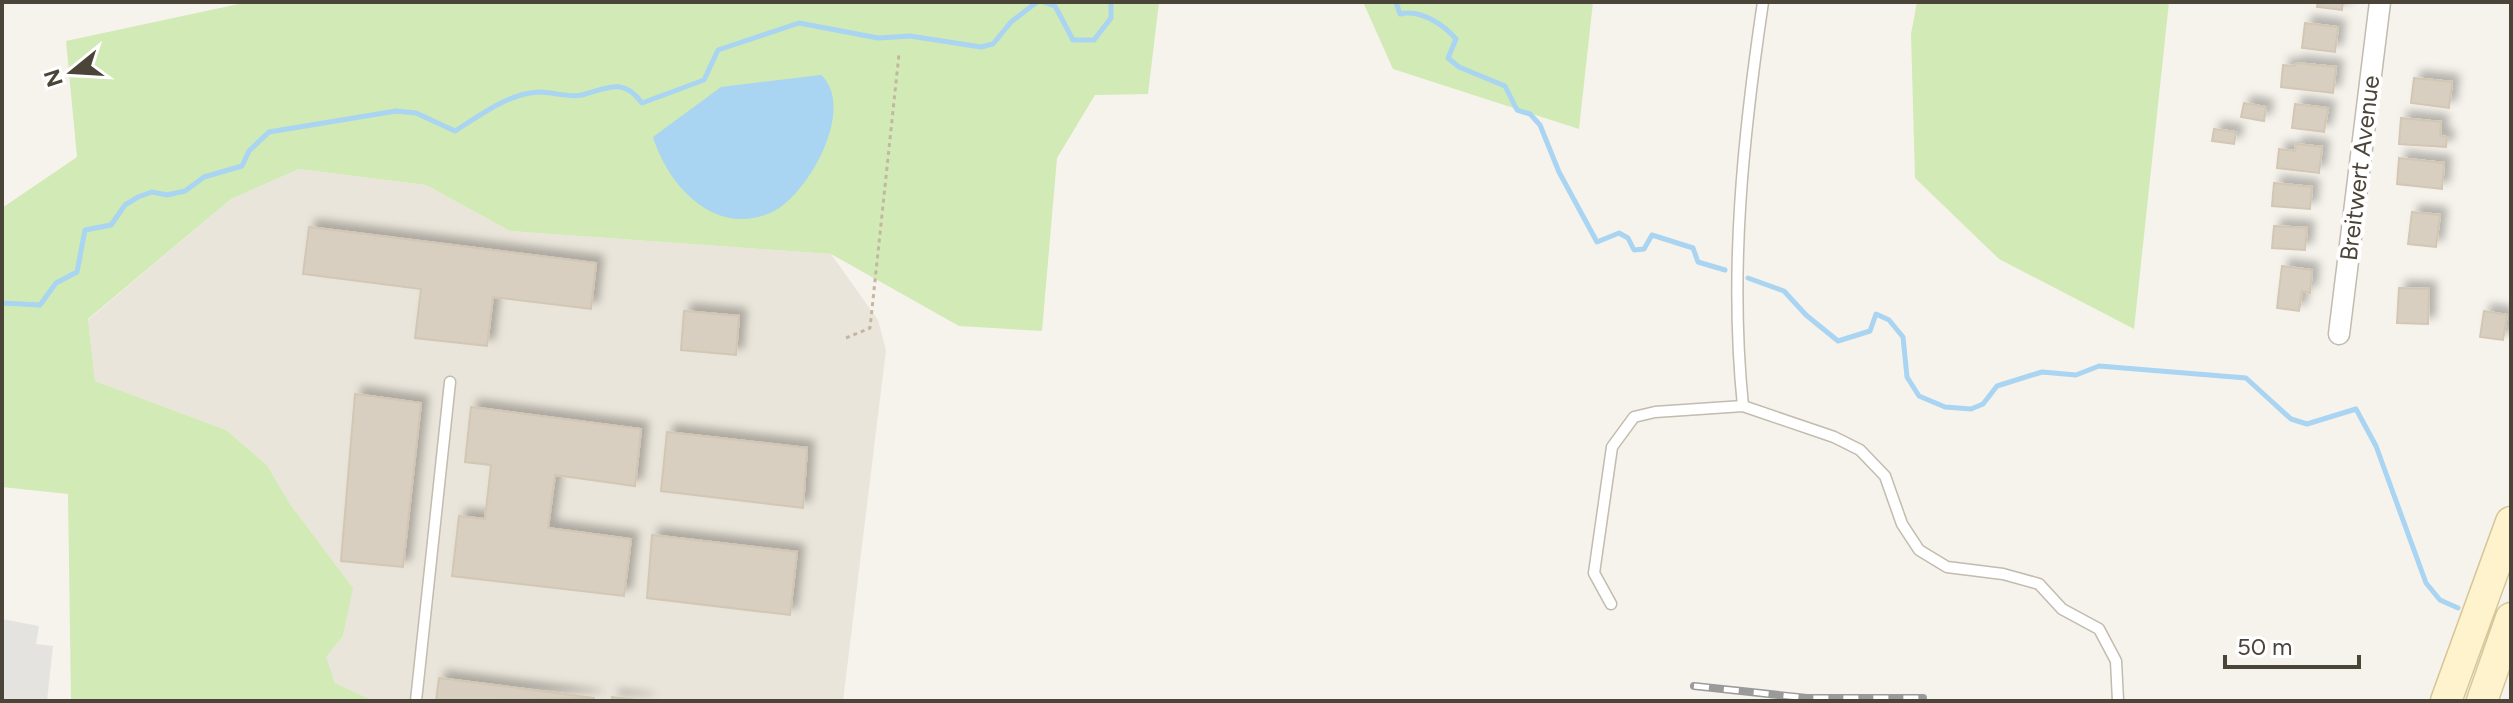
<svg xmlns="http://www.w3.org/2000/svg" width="2513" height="703" font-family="Figtree,sans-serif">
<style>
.residential{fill:#eae5da}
.green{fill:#d2eab5}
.parking{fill:#e5e3e0}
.water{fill:#a9d4f2}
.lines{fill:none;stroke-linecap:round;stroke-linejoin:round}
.stream{stroke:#a9d4f2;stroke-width:5}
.building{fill:#d8cfc1;stroke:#d3c7b4;stroke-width:2;filter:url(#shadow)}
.service-casing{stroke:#c2bbae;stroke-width:13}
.minor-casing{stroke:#c2bbae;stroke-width:23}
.secondary-casing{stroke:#d6c79b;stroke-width:33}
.path{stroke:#c4b79f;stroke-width:3;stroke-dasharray:4 4;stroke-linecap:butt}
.service{stroke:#fff;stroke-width:10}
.minor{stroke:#fff;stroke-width:20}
.secondary{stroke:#fff3cd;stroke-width:30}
.rail-casing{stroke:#9a9a9a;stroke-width:8}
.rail{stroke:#fff;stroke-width:5;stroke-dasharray:15;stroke-linecap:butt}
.labels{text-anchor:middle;stroke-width:8;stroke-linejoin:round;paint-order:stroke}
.street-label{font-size:24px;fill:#4b4439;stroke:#fff}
</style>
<defs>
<filter id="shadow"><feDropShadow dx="7" dy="-7" stdDeviation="4" flood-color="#0004"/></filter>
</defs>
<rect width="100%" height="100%" fill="#f6f3ec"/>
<path class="residential" d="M299,169L426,185L510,231L831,254L878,320L886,350L843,701H374L335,683L325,657L343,636L352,587L290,504L267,465L226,430L95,381L88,320L231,199Z"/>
<path class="green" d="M248,2H1159L1148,94L1095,95L1057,158L1042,331L959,326L831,254L510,231L426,185L299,169L231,199L88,319L95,381L226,430L267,465L290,504L353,588L343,636L326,657L335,683L374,701H71L68,494L2,487V208L77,157L66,41Z
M1363,2H1593L1579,129L1393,69Z
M1917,2H2169L2134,329L1999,259L1915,178L1911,34Z"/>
<path class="parking" d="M2,619L39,626L36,644L53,646L47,701H2Z"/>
<path class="water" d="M821,75C857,107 808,197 770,213C715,237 668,186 653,137L721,87Z"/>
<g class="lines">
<path class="stream" d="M1043,2L1055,6L1073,40H1094L1111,18V2
M1396,2L1400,14C1420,9 1443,24 1456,39L1448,58L1459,67L1505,86L1517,110L1530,114L1540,125L1559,172L1597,242L1619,233L1628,238L1634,250L1644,249L1652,235L1693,248L1698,262L1725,270
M1748,278L1784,291L1806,315L1838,341L1870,331L1876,314L1889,320L1903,337L1907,377L1919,396L1945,407L1971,409L1983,404L1997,386L2042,372L2076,375L2099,366L2246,378L2291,419L2307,424L2356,409L2376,446L2426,583L2440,600L2458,608
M2,303L40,305L56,283L77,272L85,230L111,225L125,205L138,197L152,192L167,195L185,191L204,177L242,166L249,151L269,132L396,111L416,113L455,131C479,116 509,93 539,92C553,92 568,98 582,95C608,88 623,77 642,103L704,80L718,50L799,23L878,38L910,36L981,47L993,44L1011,22L1037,2"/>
</g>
<path class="building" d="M2318,2H2343L2342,10L2317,7Z
M2305,23L2338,27L2335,52L2302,48Z
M2296,63L2336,67L2333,93L2281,87L2283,65L2295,66Z
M2414,78L2452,82L2449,108L2411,103Z
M2244,103L2266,107L2264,121L2241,117Z
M2295,104L2328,108L2324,132L2292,128Z
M2401,118L2441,122L2440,136L2447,137L2446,147L2399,144Z
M2214,129L2236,132L2234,144L2212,141Z
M2296,144L2322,147L2319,173L2277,168L2279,149L2295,151Z
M2399,158L2444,163L2442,189L2397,184Z
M2274,183L2312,187L2310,209L2272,206Z
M2412,212L2440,215L2436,247L2408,244Z
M2274,226L2307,228L2305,250L2272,248Z
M309,227L596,263L591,309L493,297L487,346L415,338L421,289L303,274Z
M2282,266L2312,270L2310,293L2302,291L2299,311L2277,308Z
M2399,288L2429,289L2428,324L2397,323Z
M684,311L739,316L736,355L681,350Z
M2484,311L2507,315L2503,340L2480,337Z
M355,394L421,403L403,567L341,561Z
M471,407L641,429L635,486L555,475L548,528L631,539L624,596L452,576L459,516L485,519L491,465L465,462Z
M667,432L807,448L803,508L661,491Z
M652,535L797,552L790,615L647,598Z
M439,678L595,698L436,701Z
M612,697L647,701H612Z"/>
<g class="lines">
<defs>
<path id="service" d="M1743,406C1729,271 1743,136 1763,2
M1611,604L1594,573L1612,447L1634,417L1655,412L1743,406L1834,437L1860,450L1885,476L1902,524L1919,550L1947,567L2003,574L2039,584L2062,609L2099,629L2116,661L2118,701
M416,701L450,382"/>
<path id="minor" d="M2339,334L2380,2"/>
<path id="secondary" d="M2446,701L2511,522
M2482,701L2511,618"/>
</defs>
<use href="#service" class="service-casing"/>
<use href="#minor" class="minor-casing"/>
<use href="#secondary" class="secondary-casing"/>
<path class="path" d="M846,338L870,328L899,54"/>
<use href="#service" class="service"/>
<use href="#minor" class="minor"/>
<use href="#secondary" class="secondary"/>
<defs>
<path id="rail" d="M1694,686L1807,698H1923"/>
</defs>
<use href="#rail" class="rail-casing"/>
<use href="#rail" class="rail"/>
</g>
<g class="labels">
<g class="street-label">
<text transform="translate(2360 168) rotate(-83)" y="8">Breitwert Avenue</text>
</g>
</g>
<rect width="2513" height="703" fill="none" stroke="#4b4439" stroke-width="8"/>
<g transform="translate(72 72) rotate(252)" stroke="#ffffff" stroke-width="6" paint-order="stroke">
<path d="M0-6L14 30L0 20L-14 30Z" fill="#4b4439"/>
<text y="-12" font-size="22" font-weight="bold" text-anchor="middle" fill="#4b4439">N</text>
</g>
<path d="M2225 655v12h134v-12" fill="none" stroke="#4b4439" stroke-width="4"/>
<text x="2237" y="655" font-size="24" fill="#4b4439" stroke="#ffffff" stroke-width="6" paint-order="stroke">50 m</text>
</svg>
